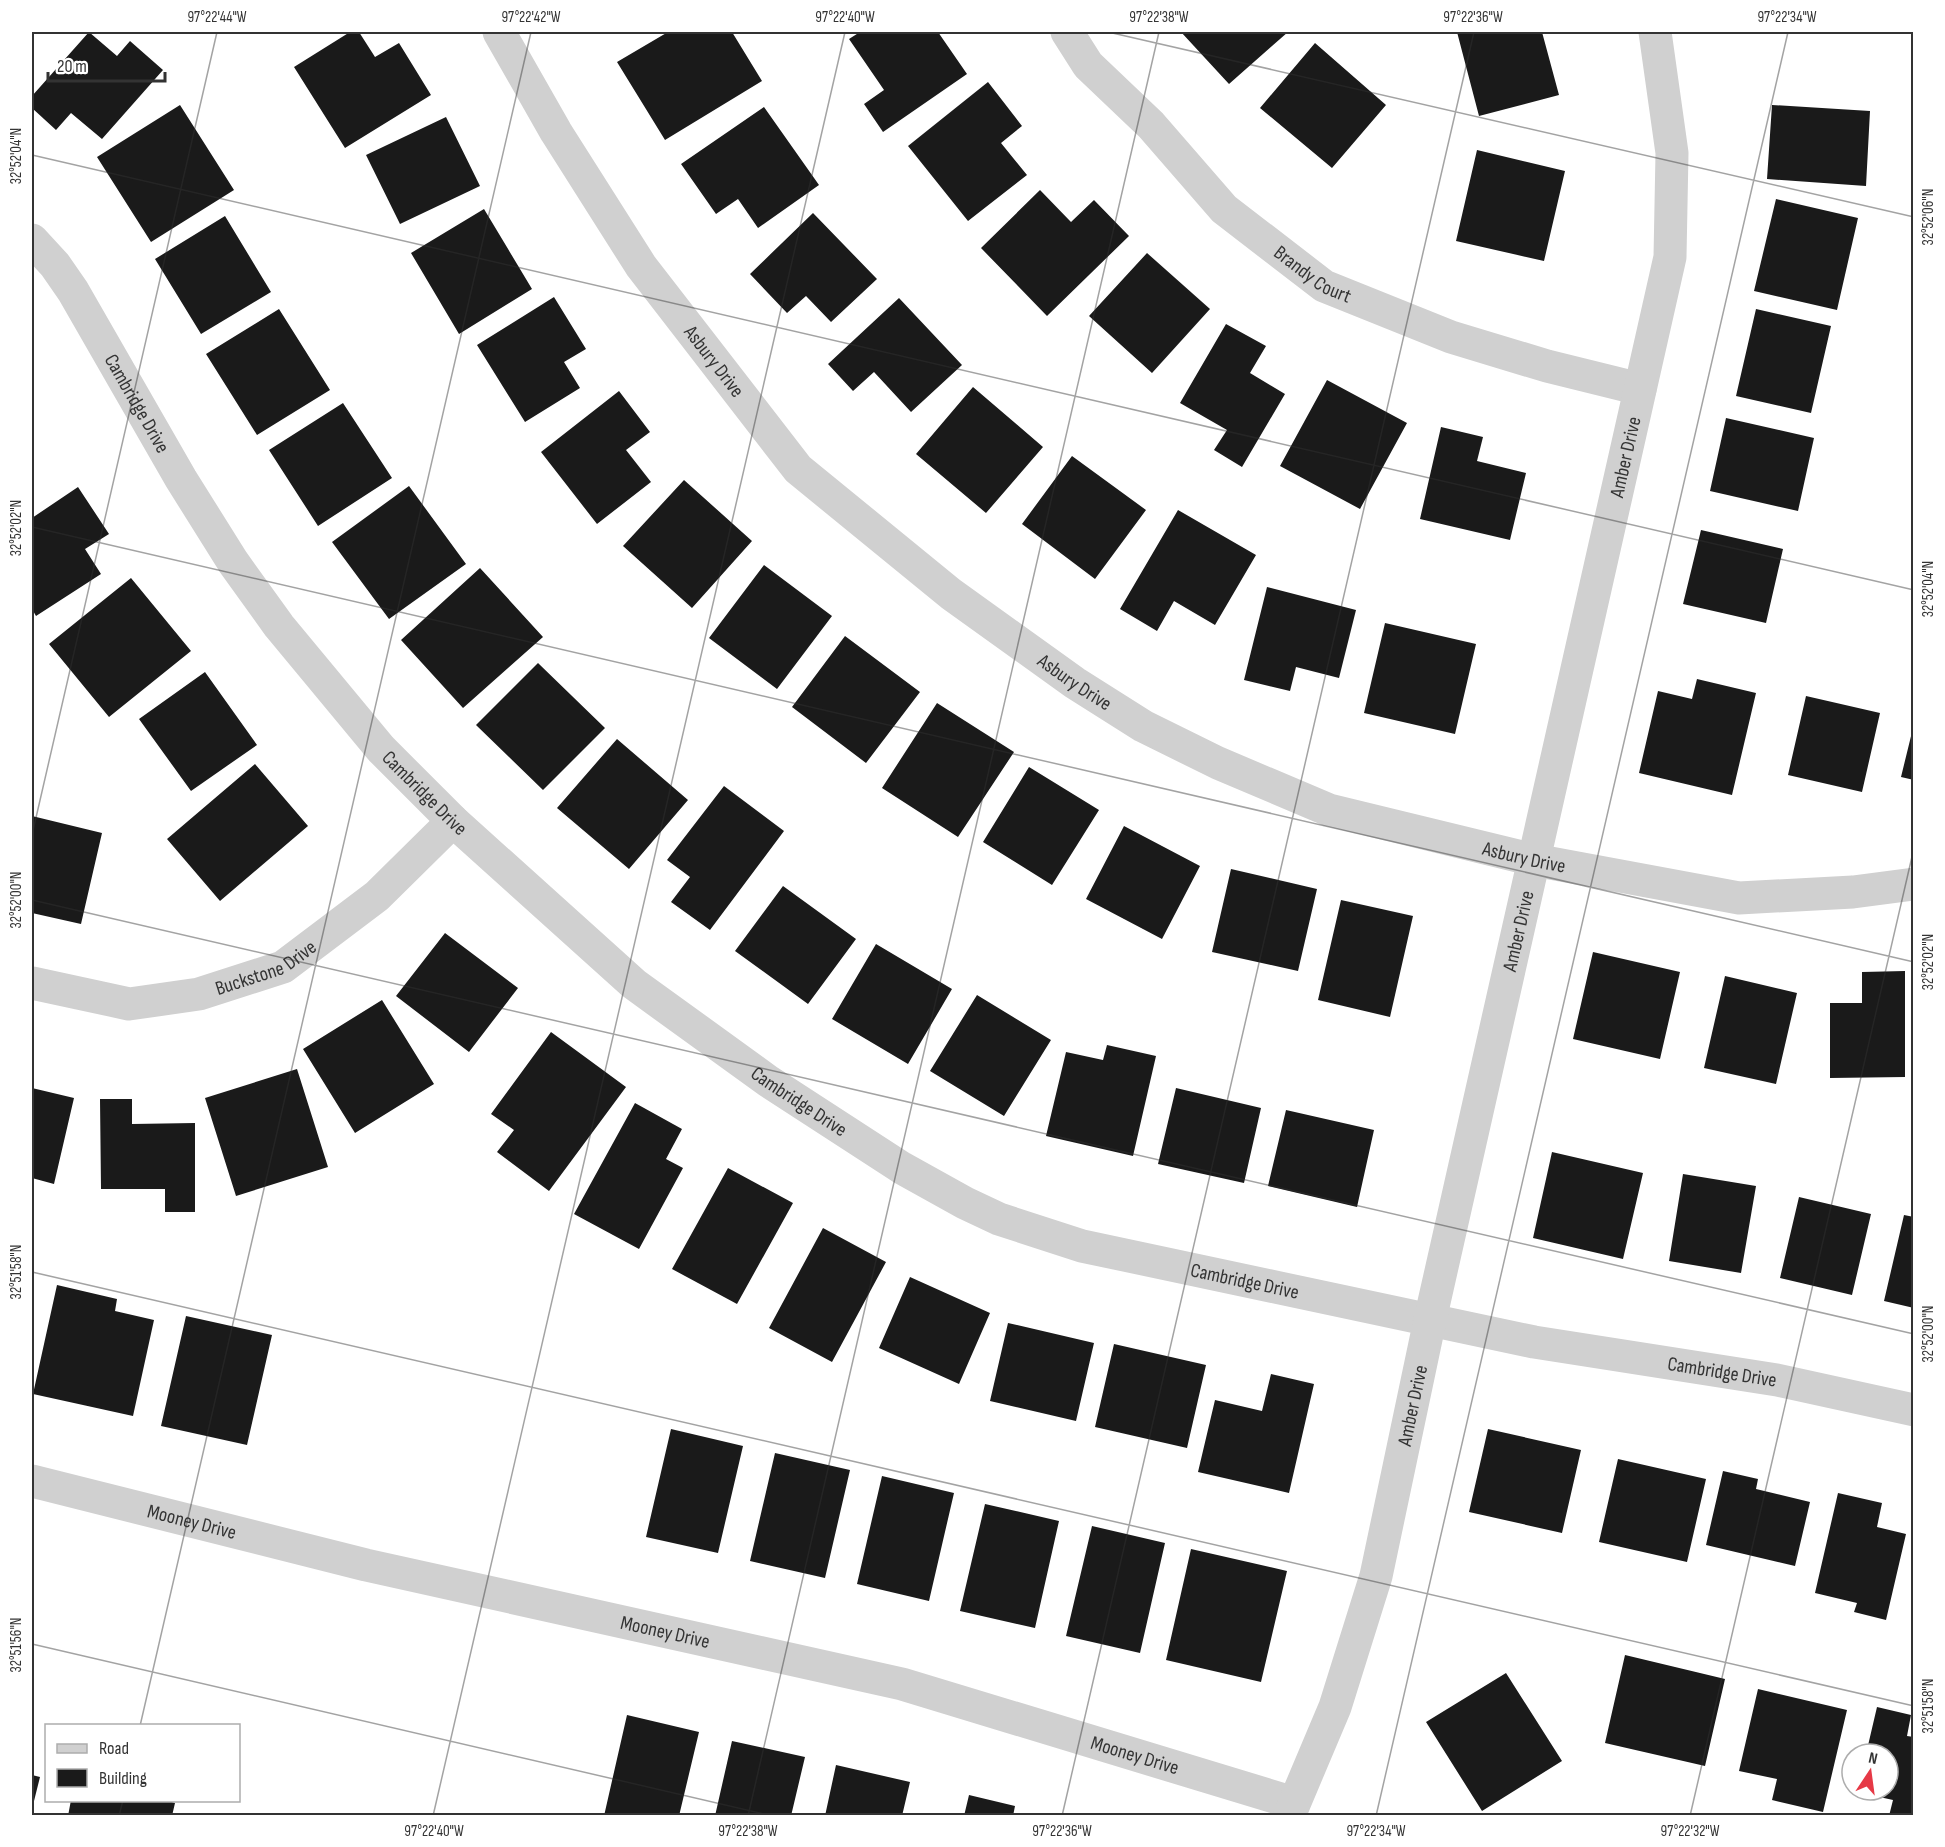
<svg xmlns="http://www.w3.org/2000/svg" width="1945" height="1847" font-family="'Sofia Sans Condensed',sans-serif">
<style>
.building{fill:#1a1a1a}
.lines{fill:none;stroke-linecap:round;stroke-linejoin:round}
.minor{stroke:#d0d0d0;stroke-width:33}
.ticks{fill:none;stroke:#333;stroke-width:1.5;stroke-opacity:0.45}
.labels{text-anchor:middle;stroke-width:6;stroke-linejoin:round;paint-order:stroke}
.street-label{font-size:20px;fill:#333;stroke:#fff}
.neatline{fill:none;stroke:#333;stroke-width:2}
.ticks-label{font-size:15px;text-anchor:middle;fill:#333}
</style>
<rect width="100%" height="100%" fill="#fff"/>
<path class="building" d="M89,32L117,56L130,41L163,70L102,139L71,113L56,130L32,108V96Z
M350,32H359L375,57L399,43L431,95L345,148L294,67Z
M668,32H732L762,81L665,140L617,62Z
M860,32H938L967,74L883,132L864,104L884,90L849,39Z
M1181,32H1288L1229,84Z
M1457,32H1542L1559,95L1479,116Z
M1315,43L1386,105L1332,168L1260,108Z
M988,82L1022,126L1001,143L1027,175L968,221L908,146Z
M180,105L234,190L151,242L97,157Z
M1772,105L1870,111L1866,186L1767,179Z
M764,107L819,185L758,228L738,199L716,214L681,164Z
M446,117L480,186L400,224L366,155Z
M1477,150L1565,171L1544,261L1456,241Z
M1040,190L1071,222L1094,200L1129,236L1047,316L981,248Z
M1776,199L1858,218L1837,310L1754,291Z
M484,209L532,289L459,334L411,253Z
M813,213L877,279L831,322L806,296L787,313L750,274Z
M225,216L271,292L201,334L155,259Z
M1147,253L1210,309L1152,373L1089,316Z
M554,297L586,349L564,362L580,388L525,422L477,345Z
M899,298L962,365L911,412L874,372L853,391L828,364Z
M279,309L330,390L257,435L206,354Z
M1756,309L1831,326L1811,413L1736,396Z
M1226,324L1266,346L1250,373L1285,394L1242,467L1214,450L1227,430L1180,403Z
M1327,380L1407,423L1360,509L1280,466Z
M973,387L1043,447L986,513L916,454Z
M619,391L650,432L626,450L651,482L597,524L541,452Z
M343,403L392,478L318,526L269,450Z
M1726,418L1814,438L1798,511L1710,491Z
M1441,427L1483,437L1477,461L1526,473L1510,540L1420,519Z
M1072,456L1146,510L1095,579L1022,524Z
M684,480L752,541L692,608L623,546Z
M409,486L466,564L389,619L332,542Z
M78,487L109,534L85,549L101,574L36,616L32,609V518Z
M1178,510L1256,555L1215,625L1174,601L1157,631L1120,609Z
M1701,530L1783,549L1766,623L1683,604Z
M764,565L832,616L777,689L709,638Z
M480,568L543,637L463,708L401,640Z
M131,578L191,651L109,717L49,644Z
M1267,587L1356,610L1339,678L1296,667L1290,691L1244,680Z
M1385,623L1476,644L1455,734L1364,713Z
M845,636L920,692L866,763L792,707Z
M538,663L605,728L543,790L476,725Z
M205,672L257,745L191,791L139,719Z
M1697,679L1756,693L1732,795L1639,773L1658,691L1692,699Z
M1806,696L1880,713L1862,792L1788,775Z
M937,703L1014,752L958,837L882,788Z
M1913,728H1914V780L1901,777Z
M617,739L688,800L629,869L557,808Z
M255,764L308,826L220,901L167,839Z
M1029,767L1099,810L1052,885L983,842Z
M724,786L784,831L710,930L671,902L690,877L667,860Z
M32,816L102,833L81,924L32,913Z
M1124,826L1200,866L1162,939L1086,899Z
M1231,869L1317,889L1298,971L1212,952Z
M783,886L856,939L808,1004L735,951Z
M1341,900L1413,916L1390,1017L1318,1000Z
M445,933L518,988L469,1052L396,996Z
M876,944L952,989L908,1064L832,1019Z
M1593,952L1680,972L1660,1059L1573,1039Z
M1905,971V1077L1830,1078V1003H1862V972Z
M1725,976L1797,993L1776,1084L1704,1068Z
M977,995L1051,1040L1004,1116L930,1071Z
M382,1000L434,1084L355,1133L303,1049Z
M551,1032L626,1087L549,1191L497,1152L514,1130L491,1114Z
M1107,1045L1156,1056L1133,1156L1046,1136L1066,1052L1103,1060Z
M297,1069L328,1167L236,1196L205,1098Z
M32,1088L74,1098L54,1184L32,1178Z
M1176,1088L1261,1108L1244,1183L1158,1164Z
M100,1099H132V1124L195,1123V1212H165V1189H101Z
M635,1103L682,1129L666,1159L683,1168L639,1249L574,1214Z
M1286,1110L1374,1130L1357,1207L1268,1186Z
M1552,1152L1643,1173L1623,1259L1533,1238Z
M728,1168L793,1203L737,1304L672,1269Z
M1683,1174L1756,1186L1741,1273L1669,1261Z
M1799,1197L1871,1214L1852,1295L1780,1278Z
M1904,1215L1914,1217V1308L1884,1301Z
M823,1228L886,1262L832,1362L769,1328Z
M910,1277L990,1313L959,1384L879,1348Z
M57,1285L117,1299L115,1311L154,1320L133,1416L33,1394Z
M186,1316L272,1335L247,1445L161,1426Z
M1008,1323L1094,1343L1076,1421L990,1401Z
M1114,1344L1206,1365L1187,1448L1095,1427Z
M1271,1374L1314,1384L1289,1493L1198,1472L1215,1400L1262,1411Z
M671,1429L743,1446L718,1553L646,1537Z
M1488,1429L1581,1450L1562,1533L1469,1512Z
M775,1453L850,1470L825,1578L750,1561Z
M1618,1459L1706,1479L1687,1562L1599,1542Z
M1723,1471L1758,1479L1756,1489L1810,1502L1795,1566L1706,1545Z
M882,1476L954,1493L929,1601L857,1584Z
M1838,1493L1882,1503L1877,1527L1906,1534L1886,1620L1854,1612L1857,1603L1815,1593Z
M985,1504L1059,1521L1035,1628L960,1611Z
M1092,1526L1165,1543L1140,1653L1066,1636Z
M1191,1549L1287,1571L1261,1682L1166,1660Z
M1625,1655L1725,1679L1705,1766L1605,1743Z
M1506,1673L1562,1761L1482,1811L1426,1722Z
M1758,1689L1847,1710L1823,1812L1772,1800L1777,1779L1739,1771Z
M1877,1707L1911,1715L1907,1736L1914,1737V1816H1889L1893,1800L1857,1792V1790H1888V1754H1866Z
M627,1715L699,1732L679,1816H604Z
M732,1741L805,1757L791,1816H715Z
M836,1765L910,1782L902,1816H825Z
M32,1775L40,1777L32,1809Z
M969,1795L1015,1806L1013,1816H964Z
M71,1800H165L175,1803L172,1816H68Z"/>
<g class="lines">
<g class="minor">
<path id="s1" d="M499,32L556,132L641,266L798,469L951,594L1075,683L1143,726L1218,763L1329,810L1534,860L1739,898L1853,892L1914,884"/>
<path id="s2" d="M1067,32L1088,65L1151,125L1224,209L1324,286L1451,337L1547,366L1640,389"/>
<path id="s3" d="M32,240L55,265L73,291L181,479L233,562L279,626L381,749L453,821L634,984L768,1081L902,1168L965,1203L999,1219L1082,1246L1534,1342L1777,1380L1914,1410"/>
<path id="s4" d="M32,983L129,1004L199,994L283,967L377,896L453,821"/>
<path id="s5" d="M32,1481L366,1565L902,1684L1294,1803"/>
<path id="s6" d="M1289,1816L1335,1707L1376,1576L1430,1320L1670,257L1672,153L1655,32"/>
</g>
</g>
<path class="ticks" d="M1108,32L1914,217M32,155L1914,590M32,527L1914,962M32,835L217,32M32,900L1914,1334M32,1272L1914,1706M32,1644L773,1816M140,1726L531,32M119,1816L123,1800M433,1816L845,32M748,1816L1159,32M1062,1816L1474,32M1376,1816L1788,32M1690,1816L1914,848"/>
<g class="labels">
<g class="street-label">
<text dy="7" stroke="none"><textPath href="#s2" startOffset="348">Brandy Court</textPath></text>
<text dy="7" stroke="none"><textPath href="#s1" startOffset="394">Asbury Drive</textPath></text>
<text dy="7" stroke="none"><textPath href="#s3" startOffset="195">Cambridge Drive</textPath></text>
<text dy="7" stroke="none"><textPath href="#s6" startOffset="1402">Amber Drive</textPath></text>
<text dy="7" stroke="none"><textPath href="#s1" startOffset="880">Asbury Drive</textPath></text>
<text dy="7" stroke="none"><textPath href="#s3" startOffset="681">Cambridge Drive</textPath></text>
<text dy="7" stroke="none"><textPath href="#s1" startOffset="1366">Asbury Drive</textPath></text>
<text dy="7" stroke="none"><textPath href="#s6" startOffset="916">Amber Drive</textPath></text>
<text dy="7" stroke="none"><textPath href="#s4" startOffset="242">Buckstone Drive</textPath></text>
<text dy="7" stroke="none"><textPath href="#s3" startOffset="1167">Cambridge Drive</textPath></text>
<text dy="7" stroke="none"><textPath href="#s3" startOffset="1653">Cambridge Drive</textPath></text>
<text dy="7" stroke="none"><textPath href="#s3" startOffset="2139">Cambridge Drive</textPath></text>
<text dy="7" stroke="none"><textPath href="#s6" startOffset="430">Amber Drive</textPath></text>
<text dy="7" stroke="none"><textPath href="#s5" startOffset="165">Mooney Drive</textPath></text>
<text dy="7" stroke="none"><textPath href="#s5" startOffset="651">Mooney Drive</textPath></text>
<text dy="7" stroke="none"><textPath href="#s5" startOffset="1137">Mooney Drive</textPath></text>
</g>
</g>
<rect width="1945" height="1847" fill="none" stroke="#ffffff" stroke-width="66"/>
<rect x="45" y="1724" width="195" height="78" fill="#ffffff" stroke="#adadad" stroke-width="1.5"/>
<rect x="57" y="1744" width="30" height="9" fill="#d0d0d0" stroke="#adadad" stroke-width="1.5"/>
<text x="99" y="1754" font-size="18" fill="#333333">Road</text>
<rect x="57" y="1769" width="30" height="18" fill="#1a1a1a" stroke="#adadad" stroke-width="1.5"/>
<text x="99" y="1784" font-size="18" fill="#333333">Building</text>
<g transform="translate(1870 1772) rotate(13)"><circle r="28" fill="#ffffff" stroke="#adadad" stroke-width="1.5"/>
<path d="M0-4.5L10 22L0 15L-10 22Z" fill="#e63946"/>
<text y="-9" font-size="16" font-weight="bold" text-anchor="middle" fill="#333333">N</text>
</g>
<path d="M48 72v9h117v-9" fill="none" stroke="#333333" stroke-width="3"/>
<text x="57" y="72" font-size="18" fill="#333333" stroke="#ffffff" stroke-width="4.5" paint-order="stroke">20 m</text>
<rect x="33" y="33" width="1879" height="1781" class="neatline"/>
<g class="ticks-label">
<text x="217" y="22">97°22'44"W</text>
<text x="531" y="22">97°22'42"W</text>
<text x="845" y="22">97°22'40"W</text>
<text x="1159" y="22">97°22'38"W</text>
<text x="1473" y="22">97°22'36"W</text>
<text x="1787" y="22">97°22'34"W</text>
<text transform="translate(16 156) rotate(-90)" y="5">32°52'04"N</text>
<text transform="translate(1928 217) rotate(-90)" y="5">32°52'06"N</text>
<text transform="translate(16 528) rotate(-90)" y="5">32°52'02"N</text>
<text transform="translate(1928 589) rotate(-90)" y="5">32°52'04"N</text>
<text transform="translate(16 900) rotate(-90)" y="5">32°52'00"N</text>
<text transform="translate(1928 962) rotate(-90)" y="5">32°52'02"N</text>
<text transform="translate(16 1272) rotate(-90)" y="5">32°51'58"N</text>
<text transform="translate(1928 1334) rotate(-90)" y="5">32°52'00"N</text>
<text transform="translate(16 1645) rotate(-90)" y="5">32°51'56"N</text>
<text transform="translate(1928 1706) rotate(-90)" y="5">32°51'58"N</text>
<text x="434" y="1836">97°22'40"W</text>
<text x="748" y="1836">97°22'38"W</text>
<text x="1062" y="1836">97°22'36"W</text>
<text x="1376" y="1836">97°22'34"W</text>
<text x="1690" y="1836">97°22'32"W</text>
</g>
</svg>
